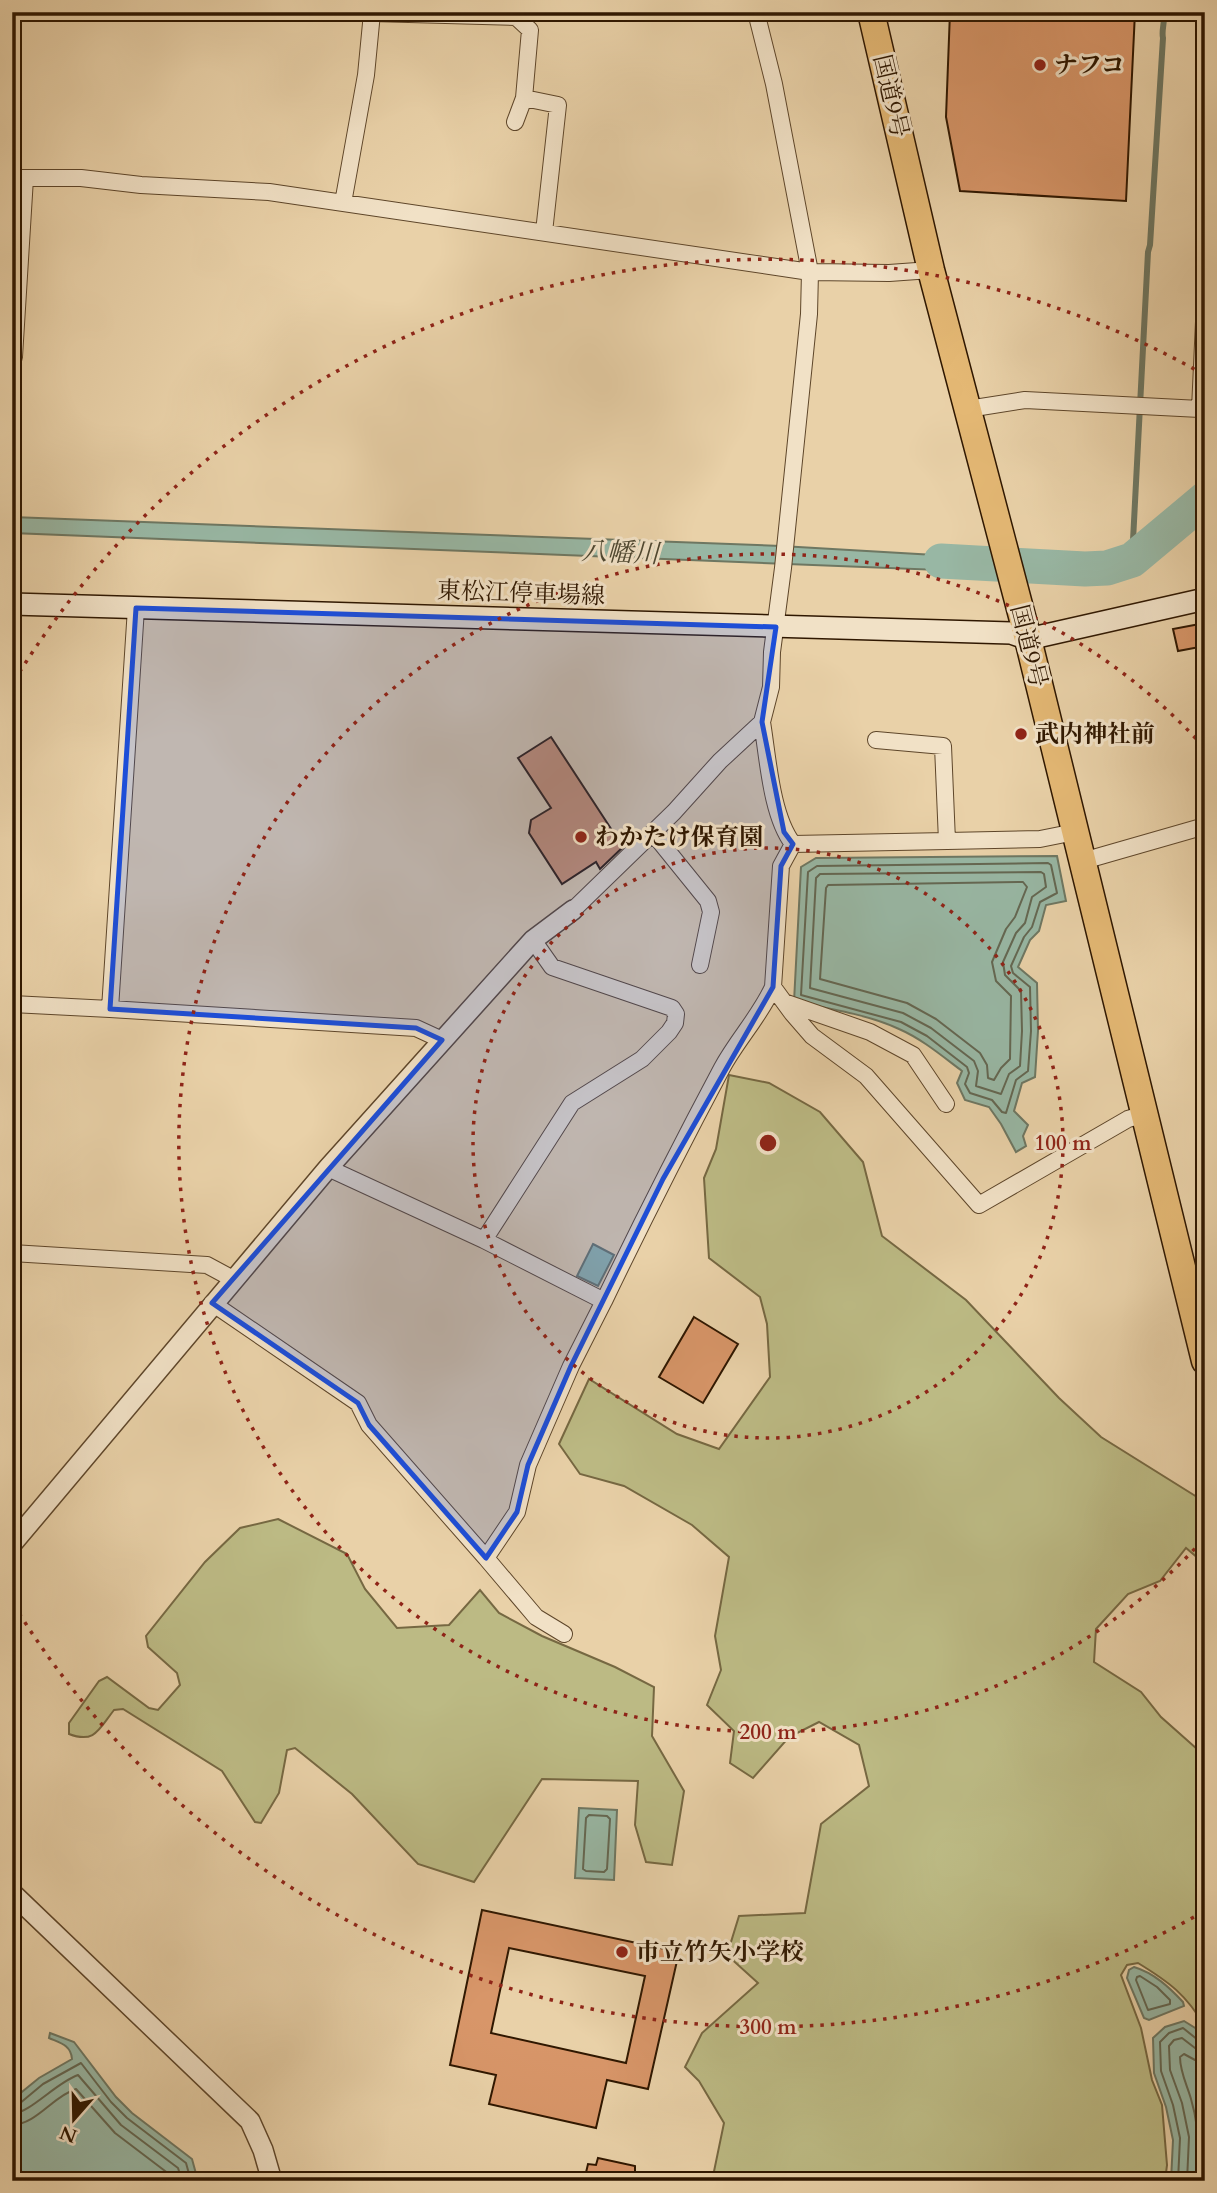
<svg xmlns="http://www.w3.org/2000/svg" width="1217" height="2193" font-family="Cardo,'Noto Serif JP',serif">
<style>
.green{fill:#bcba84;stroke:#766842;stroke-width:2}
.water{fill:#98b7a4;stroke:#6e7762;stroke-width:2}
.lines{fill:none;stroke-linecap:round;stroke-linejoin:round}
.shore{stroke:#646752;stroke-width:2}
.stream{stroke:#6e7762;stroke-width:6}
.river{stroke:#98b7a4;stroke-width:35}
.building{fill:#d89669;stroke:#2f1700;stroke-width:2;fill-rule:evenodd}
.minor-casing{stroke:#5e462a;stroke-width:18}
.tertiary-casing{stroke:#5e462a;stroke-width:22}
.secondary-casing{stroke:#2f1700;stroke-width:24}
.trunk-casing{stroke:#2f1700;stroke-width:29}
.minor{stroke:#f1e1c6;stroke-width:16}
.tertiary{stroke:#f1e1c6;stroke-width:19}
.secondary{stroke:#f1e1c6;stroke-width:21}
.trunk{stroke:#e4b874;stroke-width:26}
.marked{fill:#1d4ed8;fill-opacity:0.2;stroke:#1d4ed8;stroke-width:5;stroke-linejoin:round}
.ring{fill:none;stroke:#8f2418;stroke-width:3.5;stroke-dasharray:3.5 7}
.poi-dot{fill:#8f2418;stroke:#f1e1c6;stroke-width:2.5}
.labels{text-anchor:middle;stroke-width:6;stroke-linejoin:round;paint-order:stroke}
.poi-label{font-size:24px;font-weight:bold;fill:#2f1700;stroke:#f1e1c6;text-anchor:start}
.street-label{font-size:24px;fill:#2f1700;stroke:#f1e1c6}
.water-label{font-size:26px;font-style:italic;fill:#4e4731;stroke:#f1e1c6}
.centre{fill:#8f2418;stroke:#f1e1c6;stroke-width:3.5}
.ring-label{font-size:21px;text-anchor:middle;font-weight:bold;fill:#8f2418;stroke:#f1e1c6;stroke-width:6;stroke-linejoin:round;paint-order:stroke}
</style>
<rect width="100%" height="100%" fill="#e9d1a8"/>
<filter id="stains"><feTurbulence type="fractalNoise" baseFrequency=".00286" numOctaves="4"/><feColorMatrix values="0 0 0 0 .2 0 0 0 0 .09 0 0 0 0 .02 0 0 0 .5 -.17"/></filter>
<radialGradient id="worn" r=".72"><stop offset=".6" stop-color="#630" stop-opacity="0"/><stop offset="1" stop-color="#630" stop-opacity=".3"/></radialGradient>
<path class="green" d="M729,1075L769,1083L820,1112L863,1162L882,1236L966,1300L1059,1398L1101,1437L1205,1502V1564L1186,1548L1160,1581L1128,1594L1096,1629L1094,1662L1141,1692L1161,1717L1197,1749L1205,1748V2027C1187,1995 1169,1982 1138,1963L1127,1965L1121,1975L1141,2028L1152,2080L1162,2105L1167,2165L1165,2181H712L724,2123L699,2081L685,2067L702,2033L758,1983L727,1955L739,1916L805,1913L821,1824L869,1786L859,1745L819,1722L789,1737L753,1778L730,1763L734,1731L707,1705L721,1670L715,1636L729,1557L692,1525L624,1486L580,1474L559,1444L589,1379L677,1434L719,1449L770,1377L767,1324L760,1297L709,1258L704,1178L716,1149Z
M278,1519L347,1554L365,1589L397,1628L449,1625L480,1590L499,1613L542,1636L615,1667L654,1687L652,1736L684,1791L672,1865L646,1862L635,1825L638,1781L542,1779L474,1882L418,1864L352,1794L295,1748L287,1750L279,1793L261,1823L255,1822L222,1771L123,1709L114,1710C99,1729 95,1744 69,1734V1723L99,1681L107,1677L149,1708L158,1710L180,1685L177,1673L148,1647L146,1636L205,1562L240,1528Z"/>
<path class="water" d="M12,517L781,546L986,558L990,572L12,533Z
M1057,856L1066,901L1046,905L1039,931L1030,940L1018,967L1037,983L1038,1031L1035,1077L1022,1083L1014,1111L1028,1125L1023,1136L1026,1146L1016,1152L1001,1124L989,1107L965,1100L957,1083L962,1071C942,1056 922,1039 899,1029C867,1014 829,1009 794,1002L801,867L816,858Z
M593,1244L614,1255L598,1286L577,1276Z
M579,1808L617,1810L614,1880L575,1878Z
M1134,1967C1154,1973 1169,1987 1183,2002L1184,2006L1149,2020L1144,2018L1127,1978L1129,1970Z
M1184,2021L1200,2031L1205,2039V2181H1171L1173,2140L1166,2107L1154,2073L1153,2038L1165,2027Z
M50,2033L74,2042L116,2097L132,2113L192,2159L198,2181H21L12,2173V2100L39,2078L72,2059C71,2045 60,2043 49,2038Z"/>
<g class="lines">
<path class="shore" d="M1048,863L1051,865L1057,893L1040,902L1032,927L1024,937L1011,966L1013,973L1030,987L1031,1031L1028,1071L1016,1080L1006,1113L1002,1112L992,1100L970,1093L965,1084L969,1073L967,1067L927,1036L901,1022L801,995L808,872L817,866Z
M1041,872L1044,874L1046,887L1032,897L1025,923L1016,933L1003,962L1005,975L1021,991L1022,1031L1020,1066L1009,1074L1001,1094L976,1086L978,1071L974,1061L931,1028L903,1013L810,988L816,878L820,874Z
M1023,882L1027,887L1015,917L1006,929L992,962L996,981L1011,996L1010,1059L1001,1068L994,1080L988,1078L987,1065L980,1053L936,1019L907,1003L820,979L826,888L828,885Z
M589,1815L607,1816L610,1819L607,1869L604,1872L586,1871L583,1869L586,1818Z
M1140,1976L1157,1987L1170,2000V2004L1148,2010L1136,1980L1137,1977Z
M12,2105L19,2104L43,2084L81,2063L111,2102L127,2118L186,2163L191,2181
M12,2114C30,2113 57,2082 78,2075L121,2125L178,2168L182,2181
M12,2125C37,2124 53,2096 76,2089L115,2133L169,2174L171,2181
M1178,2181L1180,2138L1173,2105L1161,2071L1160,2042L1169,2033L1183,2028L1198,2040L1205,2041
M1187,2181L1189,2137L1182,2103L1170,2070L1169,2046L1174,2040L1182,2038L1195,2048L1205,2050
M1198,2181C1200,2153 1199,2126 1191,2099C1187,2085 1180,2072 1180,2057L1184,2054L1195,2060L1205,2061"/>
<path class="stream" d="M1132,560L1148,252L1150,245L1163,38C1161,29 1166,21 1163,12"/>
<path class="river" d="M941,561L1085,569L1107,568L1132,560L1205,499"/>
</g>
<path class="building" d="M950,12H1135L1126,201L960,191L946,117Z
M1205,623V646L1178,651L1173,629Z
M551,737L623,847L600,869L596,862L562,884L529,833L531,820L551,808L518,758Z
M694,1317L738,1344L703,1403L659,1377Z
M482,1910L679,1952L648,2089L607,2080L596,2128L489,2104L496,2075L450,2065ZM509,1948L645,1976L626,2063L491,2033Z
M598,2158L635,2166V2181H584L588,2164L596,2165Z"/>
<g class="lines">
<defs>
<path id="minor" d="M524,98L558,105L544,232
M12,178H81L141,185L269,192L810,272L889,273L931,270
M343,203L366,75L372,13L516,17L530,30L524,98L515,122
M12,357H14L25,178
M968,409L1025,400L1200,409L1205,300
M653,833L708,901L711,912L700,965
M947,841L1040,839L1075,832
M793,844L947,841L943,746L876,740
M1083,861L1205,826
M573,910L674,812L720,761L762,722L771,687L772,652L783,568L809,314L810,272L774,84L756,12
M773,987L792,1013L812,1036L866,1076L979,1205L1128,1119L1145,1114
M784,1002L870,1032L913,1055L946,1104
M12,1004L110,1009L136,608
M110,1009L416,1028L442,1040
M484,1240L572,1103L642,1059L669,1032L675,1023L676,1014L672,1008L552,967L533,940
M12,1253L207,1265L233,1279
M604,1301C642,1222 681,1145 722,1068C737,1040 760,1016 773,987L781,866L793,844C771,815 768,758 762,722
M212,1303L358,1403L369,1425L486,1558L517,1512L528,1465L571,1366L604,1301L484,1240L328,1168
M486,1558L536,1617L564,1634"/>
<path id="tertiary" d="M12,1544L328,1168L533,940L573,910
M12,1893L250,2121L263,2150L272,2181"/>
<path id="secondary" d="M12,604L1011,633L1028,639L1205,599"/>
<path id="trunk" d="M871,12L931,270L1028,639L1205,1361"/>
</defs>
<use href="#minor" class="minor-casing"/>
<use href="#tertiary" class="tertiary-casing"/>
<use href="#secondary" class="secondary-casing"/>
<use href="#trunk" class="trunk-casing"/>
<use href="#minor" class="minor"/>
<use href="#tertiary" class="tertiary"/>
<use href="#secondary" class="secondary"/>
<use href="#trunk" class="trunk"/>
</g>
<path class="marked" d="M136,608L776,627L762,722L784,832L793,844L781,866L773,987L663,1179L571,1366L528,1465L517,1512L486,1558L369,1425L358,1403L212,1303L442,1040L416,1028L110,1009Z"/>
<g class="ring">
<circle cx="768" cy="1143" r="295"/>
<path d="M1202 1541A589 589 0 1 1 1202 745"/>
<path d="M1203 1912A884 884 0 0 1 14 1605M14 681A884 884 0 0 1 1203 374"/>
</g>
<g class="poi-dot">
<circle cx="1040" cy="65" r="7"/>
<circle cx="1021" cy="734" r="7"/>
<circle cx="581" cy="837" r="7"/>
<circle cx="622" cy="1952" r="7"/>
</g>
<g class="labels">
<g class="poi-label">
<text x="1054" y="73">ナフコ</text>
<text x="1035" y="742">武内神社前</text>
<text x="595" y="845">わかたけ保育園</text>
<text x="636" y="1960">市立竹矢小学校</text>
</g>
<g class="street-label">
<text transform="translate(891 96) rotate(77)" y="8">国道9号</text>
<text transform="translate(521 593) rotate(2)" y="8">東松江停車場線</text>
<text transform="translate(1029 646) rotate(76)" y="8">国道9号</text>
</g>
<g class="water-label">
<text transform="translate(620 552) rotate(2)" y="9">八幡川</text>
</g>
</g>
<circle cx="768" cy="1143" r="10" class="centre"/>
<g class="ring-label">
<text x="1063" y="1150">100 m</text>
<text x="768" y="1739">200 m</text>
<text x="768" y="2034">300 m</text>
</g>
<rect width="1217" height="2193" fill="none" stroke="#e9d1a8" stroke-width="42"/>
<rect x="14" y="14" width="1189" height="2165" fill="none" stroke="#2f1700" stroke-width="3.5"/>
<rect x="21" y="21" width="1175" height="2151" fill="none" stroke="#2f1700" stroke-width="2"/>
<g transform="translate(74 2119) rotate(200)" stroke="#f1e1c6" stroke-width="5" paint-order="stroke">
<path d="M0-5L12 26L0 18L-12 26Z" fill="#2f1700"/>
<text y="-10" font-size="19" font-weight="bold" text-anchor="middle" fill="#2f1700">N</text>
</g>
<rect width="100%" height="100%" filter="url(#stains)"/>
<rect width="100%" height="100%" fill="url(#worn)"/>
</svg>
